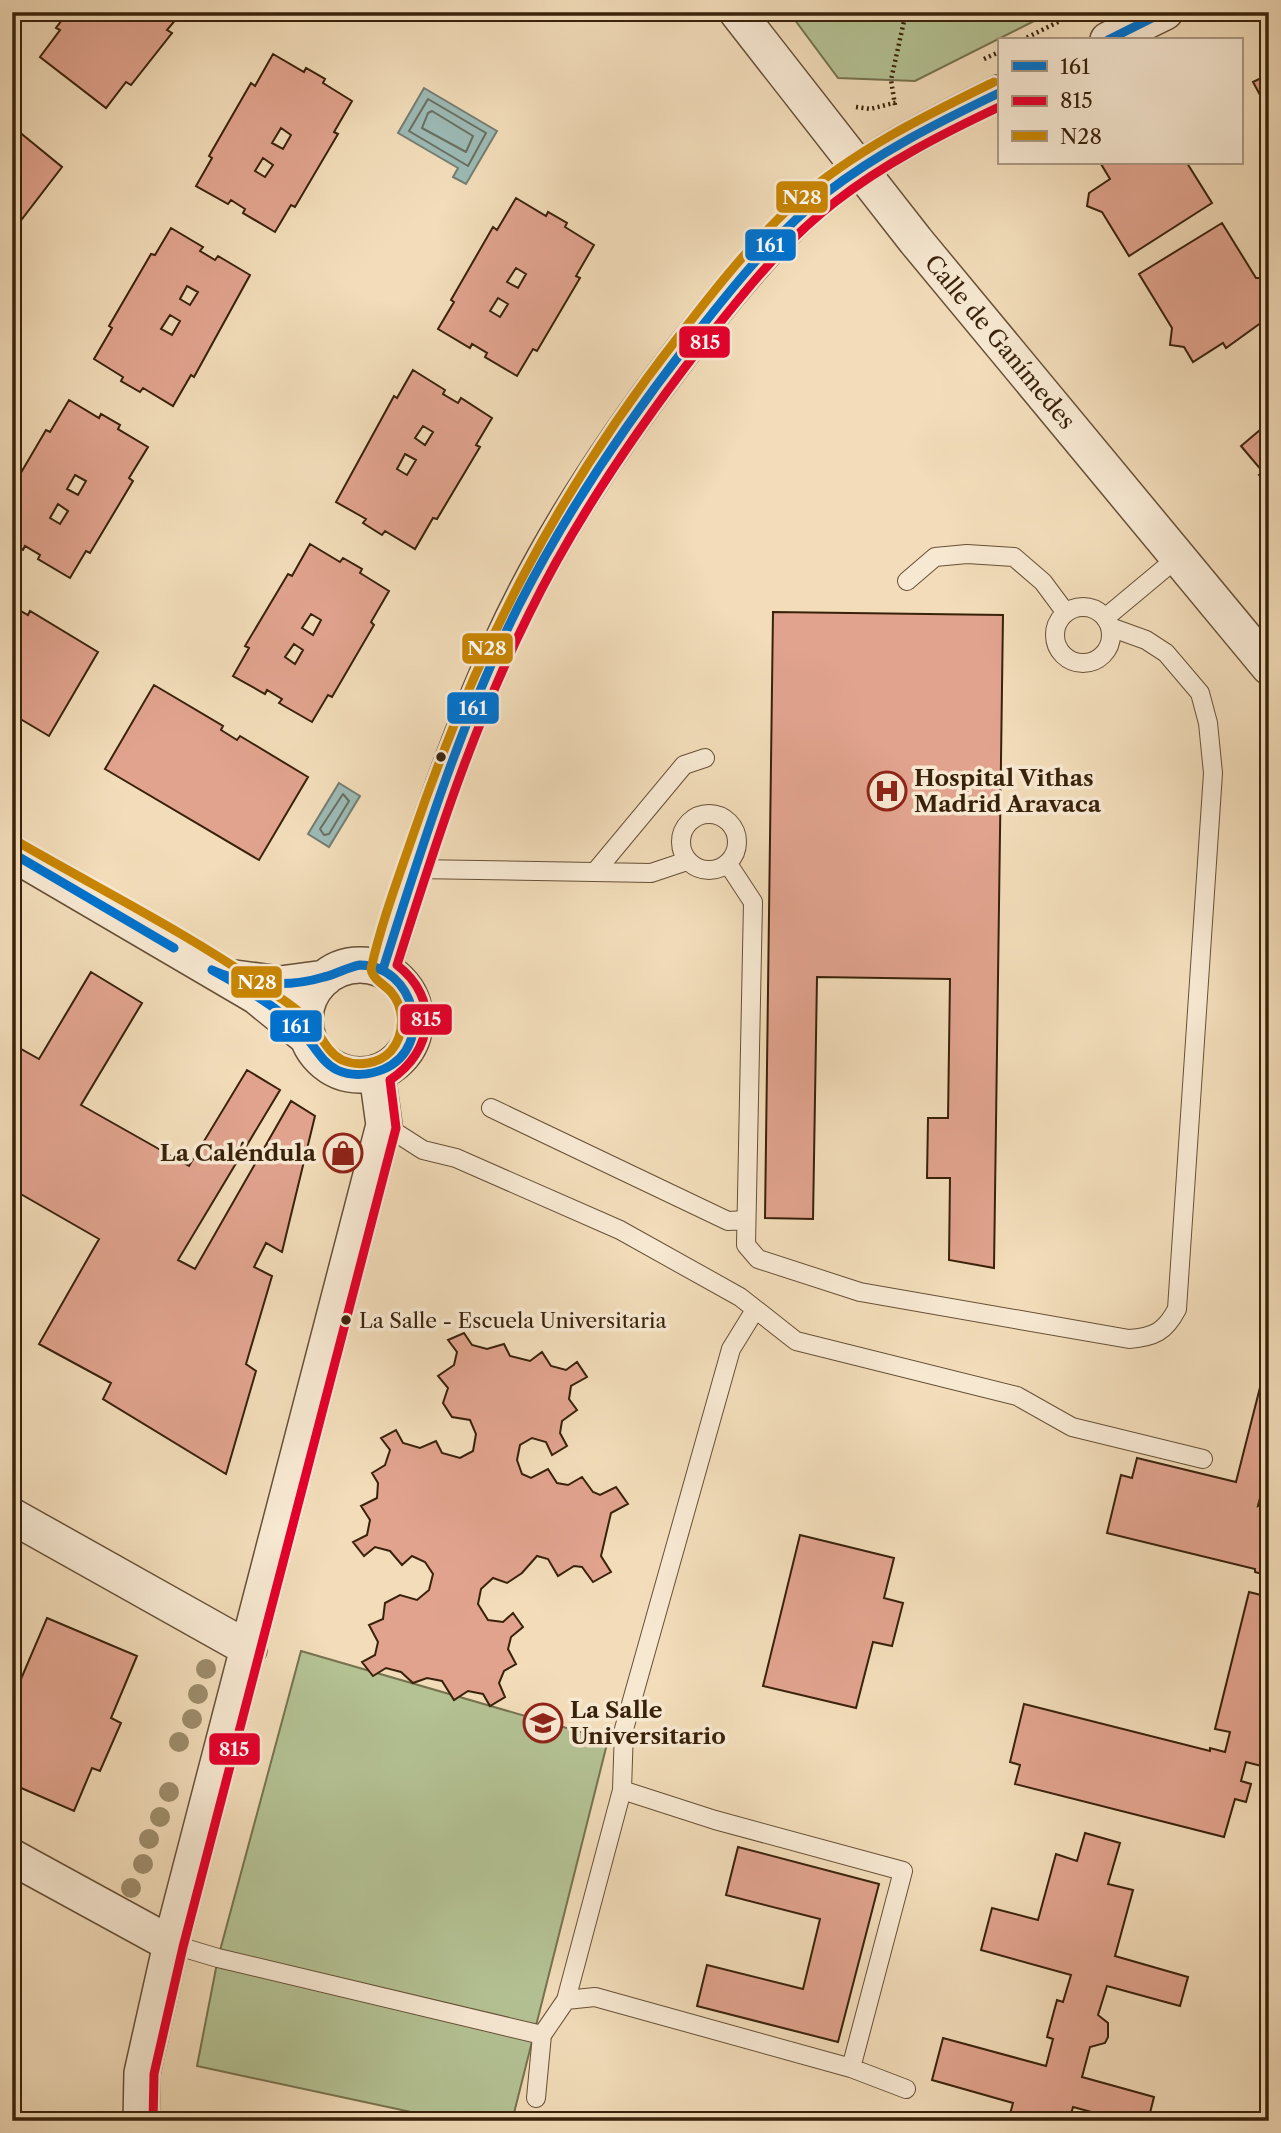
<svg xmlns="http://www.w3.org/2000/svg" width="1281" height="2133" font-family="'Libre Caslon Text',serif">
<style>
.green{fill:#b4c294;stroke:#76724f;stroke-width:2}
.water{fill:#9cbab5;stroke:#747d71;stroke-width:2}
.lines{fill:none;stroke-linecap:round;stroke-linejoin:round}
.shore{stroke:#6a6e60;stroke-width:2}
.building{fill:#e1a38e;stroke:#39220a;stroke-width:2;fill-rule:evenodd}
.lane-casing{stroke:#675036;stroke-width:20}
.street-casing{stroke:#675036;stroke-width:38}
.path{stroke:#39220a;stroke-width:4.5;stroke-dasharray:2 3.5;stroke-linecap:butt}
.lane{stroke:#f7e8d2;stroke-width:18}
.street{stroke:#f7e8d2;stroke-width:35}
.bus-1-casing{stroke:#f7e8d2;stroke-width:14}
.bus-2-casing{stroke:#f7e8d2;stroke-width:14}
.bus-3-casing{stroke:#f7e8d2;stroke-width:14}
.bus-1{stroke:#0072ce;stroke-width:9}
.bus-2{stroke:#e4002b;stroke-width:9}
.bus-3{stroke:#c88502;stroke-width:9}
.tree{fill:#9d8c6b}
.bus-dot{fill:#39220a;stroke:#f7e8d2;stroke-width:2.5}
.labels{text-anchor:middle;stroke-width:7;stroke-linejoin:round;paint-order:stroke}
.bus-label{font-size:21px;fill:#39220a;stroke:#f7e8d2;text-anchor:start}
.street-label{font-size:23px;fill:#39220a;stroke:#f7e8d2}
.poi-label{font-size:23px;font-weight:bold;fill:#39220a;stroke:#f7e8d2;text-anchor:start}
.line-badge{stroke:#f7e8d2;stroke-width:2.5}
.badge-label{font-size:19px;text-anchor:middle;font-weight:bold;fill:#fff}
</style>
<rect width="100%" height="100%" fill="#f2dcb9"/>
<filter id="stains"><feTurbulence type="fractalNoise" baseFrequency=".00286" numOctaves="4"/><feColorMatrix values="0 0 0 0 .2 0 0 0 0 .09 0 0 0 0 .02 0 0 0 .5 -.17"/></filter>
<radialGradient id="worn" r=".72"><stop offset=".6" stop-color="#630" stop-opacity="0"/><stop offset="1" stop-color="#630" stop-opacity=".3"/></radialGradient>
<path class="green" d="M789,12H1052L915,81L838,78Z
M301,1651L608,1740L512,2121H453L197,2066L218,1958Z"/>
<path class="water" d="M424,88L497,131L466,184L453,177L458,168L398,133Z
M339,783L360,796L329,847L308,834Z"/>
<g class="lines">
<path class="shore" d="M428,99L486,133L468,166L409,131Z
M432,111L473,136L466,152L422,128L428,113Z
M343,794L349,801L329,834L324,835L320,829Z"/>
</g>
<path class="building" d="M68,12H182L167,30L172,33L131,85L126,82L106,108L40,57L60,30L56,28Z
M273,54L304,72L306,68L325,79L323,83L352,101L334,132L338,134L295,207L291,205L275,232L243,213L245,209L231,200L228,204L196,186L212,158L209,156L251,83L255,86ZM281,128L291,135L283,149L272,143ZM263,158L273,165L265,177L255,171Z
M1269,74V96L1267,92L1260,95L1253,82Z
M12,126L62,167L12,232Z
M1104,163H1187L1212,203L1129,256L1102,212L1087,206L1089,193L1110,179L1101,164Z
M516,198L546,216L548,212L567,223L565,227L594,245L576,276L580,278L537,351L533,349L517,376L485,357L487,353L472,344L470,348L438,329L454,302L451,300L493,227L497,230ZM516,268L526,274L518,288L507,282ZM498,298L508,304L500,317L490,311Z
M1222,223L1256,278H1266L1269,282V317L1226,348L1223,343L1193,362L1184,347L1170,345L1172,328L1139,274Z
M171,228L203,247L200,251L215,260L218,256L250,275L194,377L191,375L173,406L143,388L140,392L121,381L123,377L94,359L112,328L109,326L151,254L155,255ZM187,286L198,292L190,305L180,299ZM170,315L180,321L172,335L161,329Z
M413,370L445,390L443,394L458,403L461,398L492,418L476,445L480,447L437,519L433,518L415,549L385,531L382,535L363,523L366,519L336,502L394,396L397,398ZM423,426L433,432L425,445L415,438ZM405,454L416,460L407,475L397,469Z
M69,400L99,418L101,414L120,425L118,429L148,447L129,478L133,481L90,553L86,551L70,578L38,559L40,555L25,546L23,550L12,544V488L46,430L50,432ZM75,475L86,481L78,495L67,489ZM58,504L68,511L60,524L50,518Z
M1269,415V487L1259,475L1263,472L1241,446L1267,424L1264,419Z
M310,544L340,562L343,558L362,569L360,573L389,591L371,622L374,625L332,697L328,695L312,722L279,703L282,699L267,690L265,694L233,676L249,648L245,646L288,574L292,576ZM311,614L321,620L313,635L302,628ZM294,644L303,650L295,664L285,657Z
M12,606L28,615L30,611L98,652L49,736L12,714Z
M773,612L1003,615L994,1268L949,1260L950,1178H927L928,1118H948L950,979L817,977L813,1219L765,1218Z
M154,685L223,726L221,730L237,740L240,736L308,777L259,860L105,769Z
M91,972L142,1003L81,1105L189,1166L247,1070L280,1090L178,1260L195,1269L291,1101L315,1116L282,1252L266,1243L254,1267L272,1276L246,1364L256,1371L226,1474L103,1399L111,1383L39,1344L99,1239L12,1189V1044L39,1059Z
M464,1333L472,1345L487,1349L504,1344L510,1356L530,1361L542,1352L551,1366L566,1370L577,1362L587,1377L571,1386L569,1399L577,1410L562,1421L560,1433L567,1446L552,1455L546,1442L532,1438L520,1445L517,1460L522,1474L531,1478L548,1469L557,1483L568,1485L582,1477L593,1492L600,1495L616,1487L628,1504L611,1513L601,1556L611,1572L593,1582L582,1567L574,1566L558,1576L548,1559L537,1556L522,1573L507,1583L493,1578L481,1589L478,1604L488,1620L503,1622L513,1613L523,1627L511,1637L508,1649L516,1664L504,1671L499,1683L505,1697L490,1706L483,1694L468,1691L454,1700L442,1681L427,1678L413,1683L401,1672L386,1668L373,1676L362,1662L375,1655L378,1642L369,1625L383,1619L385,1603L400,1595L417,1600L429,1590L433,1574L425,1562L412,1556L402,1565L390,1551L375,1547L364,1556L353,1542L367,1535L370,1520L361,1506L377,1498L378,1483L372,1473L385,1465L390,1450L381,1438L396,1430L403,1443L420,1448L436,1441L442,1453L460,1458L473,1451L476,1434L470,1420L452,1417L443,1403L448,1388L438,1376L454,1365L457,1352L448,1340Z
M1269,1352V1576L1255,1572V1569L1107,1533L1121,1475L1132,1478L1137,1458L1236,1482ZM1262,1490H1267L1264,1503L1258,1506Z
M800,1535L894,1558L884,1598L903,1603L892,1646L873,1642L856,1708L763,1686Z
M1269,1581V1768L1246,1762L1241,1781L1251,1784L1246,1802L1235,1799L1224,1837L1015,1784L1020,1765L1010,1762L1024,1704L1210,1751V1748L1225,1752L1230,1732L1215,1729L1249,1592L1265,1596Z
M47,1618L137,1656L111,1718L121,1723L100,1771L92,1768L74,1811L12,1784V1700Z
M1085,1833L1120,1843L1108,1884L1133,1890L1115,1956L1188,1977L1180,2006L1107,1986L1098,2015L1108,2023V2037L1105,2043L1090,2047L1082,2077L1154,2097L1148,2121H1125L1073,2107L1069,2121H1008L1013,2103L932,2080L943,2038L1046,2066L1053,2039L1047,2037L1057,2000L1063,2002L1071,1975L981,1950L992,1908L1038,1920L1056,1854L1077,1861Z
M738,1847L879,1884L838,2042L697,2006L707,1965L803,1989L820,1919L726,1895Z
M368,2113L406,2121H367Z"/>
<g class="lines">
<defs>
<path id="lane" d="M907,581L935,557L967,554L1014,557L1043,582L1066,613
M1055 635a28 28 0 1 1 56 0a28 28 0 1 1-56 0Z
M1105,618L1177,558
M681 842a28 28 0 1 1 56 0a28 28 0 1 1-56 0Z
M728,864L753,902L746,1245L758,1259L860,1292L1129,1339C1154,1337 1165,1332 1177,1309L1213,773L1208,723L1200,693L1166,653L1146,640L1110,627
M415,869L651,873L687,861
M595,872L684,765L705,758
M491,1108L728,1221L746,1220
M384,1125L423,1150L456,1158L620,1230L740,1297L796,1341L1017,1396L1072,1427L1203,1459
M622,1790L715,1820L903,1871L851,2068
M171,1944L218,1958L542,2035
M566,2000L622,1790L624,1729L731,1349L755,1310
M536,2098L542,2035L566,2000L595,1997L851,2068L906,2089"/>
<path id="street" d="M737,12L916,241L1269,667
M1108,40L1165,12
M12,853L256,996L308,1038
M305 1020a55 55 0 1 1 110 0a55 55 0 1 1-110 0Z
M383,969C417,860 452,750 500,646C547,542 612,443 681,353C719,304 759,253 805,211C862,160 931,126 999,93
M235,978L280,984L325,978
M12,1516L249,1649
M12,1857L171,1944
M141,2121L142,2073L171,1944L384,1125L377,1074"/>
</defs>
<use href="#lane" class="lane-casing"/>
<use href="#street" class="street-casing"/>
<path class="path" d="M1022,40L1078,12
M984,59L999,52
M895,105L891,80L906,12
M856,107L870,109L898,102"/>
<use href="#lane" class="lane"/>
<use href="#street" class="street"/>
<defs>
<path id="bus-1" d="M1108,40L1164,12
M12,853L128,921
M12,853L128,921
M128,921L174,948
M128,921L174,948
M360,965C414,965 436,1046 384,1069C370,1075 352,1077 337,1070C319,1061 312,1040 297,1027C273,1004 241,986 212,970C246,985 288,988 324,977C337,974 348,967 360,965Z
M383,969C422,846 461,721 519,605C566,513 624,426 688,344C730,290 773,236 826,193C879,152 939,122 999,93"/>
<path id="bus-2" d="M153,2121L154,2074L183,1947L396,1128L390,1080C434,1051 440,998 397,965C435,845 473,726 529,614C575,520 635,432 699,349C740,297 782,243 835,202C885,163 942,134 999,107"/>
<path id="bus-3" d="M18,842C101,890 187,933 266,988C280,998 296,1007 308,1020C320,1032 326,1052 342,1060C358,1067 379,1064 391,1051C405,1034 405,1008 391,992C384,984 373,980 371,969C381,924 398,879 413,835C477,648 557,492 679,336C715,289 753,241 797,201C855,150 925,116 994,82"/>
</defs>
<use href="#bus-1" class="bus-1-casing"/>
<use href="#bus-2" class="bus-2-casing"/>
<use href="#bus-3" class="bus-3-casing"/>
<use href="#bus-1" class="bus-1"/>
<use href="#bus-2" class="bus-2"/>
<use href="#bus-3" class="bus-3"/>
</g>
<g class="tree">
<circle cx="206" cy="1669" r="10"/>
<circle cx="198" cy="1694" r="10"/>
<circle cx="192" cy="1719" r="10"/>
<circle cx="179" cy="1742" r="10"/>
<circle cx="169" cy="1792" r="10"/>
<circle cx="160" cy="1817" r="10"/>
<circle cx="149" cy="1839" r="10"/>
<circle cx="143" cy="1864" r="10"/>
<circle cx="131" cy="1888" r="10"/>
</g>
<defs>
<symbol id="hospital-ring" viewBox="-11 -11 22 22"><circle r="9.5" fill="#f7e8d2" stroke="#8f2418" stroke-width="1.5"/><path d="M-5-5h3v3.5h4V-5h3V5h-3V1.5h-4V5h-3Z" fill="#8f2418"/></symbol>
<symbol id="shop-ring" viewBox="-11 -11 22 22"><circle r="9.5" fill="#f7e8d2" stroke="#8f2418" stroke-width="1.5"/><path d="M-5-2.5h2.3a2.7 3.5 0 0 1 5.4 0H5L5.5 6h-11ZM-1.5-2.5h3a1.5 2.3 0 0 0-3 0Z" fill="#8f2418"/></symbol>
<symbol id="university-ring" viewBox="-11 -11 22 22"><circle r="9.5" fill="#f7e8d2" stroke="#8f2418" stroke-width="1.5"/><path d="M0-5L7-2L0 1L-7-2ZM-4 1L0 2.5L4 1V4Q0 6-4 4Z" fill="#8f2418"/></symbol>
</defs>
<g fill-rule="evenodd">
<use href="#hospital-ring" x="865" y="769" width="44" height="44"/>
<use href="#shop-ring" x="321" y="1131" width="44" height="44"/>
<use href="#university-ring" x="521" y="1701" width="44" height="44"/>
</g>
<g class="bus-dot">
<circle cx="441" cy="757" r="6"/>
<circle cx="346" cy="1320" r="6"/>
</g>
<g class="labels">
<g class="bus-label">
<text x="359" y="1328">La Salle - Escuela Universitaria</text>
</g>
<g class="street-label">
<text transform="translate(1000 342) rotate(50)" y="8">Calle de Ganímedes</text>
</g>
<g class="poi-label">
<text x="914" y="786">Hospital Vithas<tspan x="914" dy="26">Madrid Aravaca</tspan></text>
<text x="316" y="1161" text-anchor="end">La Caléndula</text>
<text x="570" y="1718">La Salle<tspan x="570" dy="26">Universitario</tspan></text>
</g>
</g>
<g class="line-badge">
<rect x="775" y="180" width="54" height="34" rx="7" fill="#c88502"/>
<rect x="744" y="228" width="53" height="34" rx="7" fill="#0072ce"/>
<rect x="678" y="325" width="53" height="34" rx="7" fill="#e4002b"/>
<rect x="461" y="632" width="53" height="33" rx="7" fill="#c88502"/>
<rect x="446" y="691" width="54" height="34" rx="7" fill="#0072ce"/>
<rect x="230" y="965" width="53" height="34" rx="7" fill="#c88502"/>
<rect x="399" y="1003" width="54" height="33" rx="7" fill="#e4002b"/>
<rect x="269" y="1009" width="54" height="34" rx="7" fill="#0072ce"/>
<rect x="208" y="1732" width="53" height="34" rx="7" fill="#e4002b"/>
</g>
<g class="badge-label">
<text x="802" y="204">N28</text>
<text x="770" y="252">161</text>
<text x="705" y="349">815</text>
<text x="487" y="655">N28</text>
<text x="473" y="715">161</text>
<text x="257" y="989">N28</text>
<text x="426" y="1026">815</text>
<text x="296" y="1033">161</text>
<text x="234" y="1756">815</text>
</g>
<rect width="1281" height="2133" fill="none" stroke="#f2dcb9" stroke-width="42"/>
<rect x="14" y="14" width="1253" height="2105" fill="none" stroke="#39220a" stroke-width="3.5"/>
<rect x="21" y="21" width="1239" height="2091" fill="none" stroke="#39220a" stroke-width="2"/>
<rect x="998" y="38" width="245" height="126" fill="#f7e8d2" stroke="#ab9982" stroke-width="2"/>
<rect x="1012" y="61" width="35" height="10" fill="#0072ce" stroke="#ab9982" stroke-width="2"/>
<text x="1060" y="74" font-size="21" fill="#39220a">161</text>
<rect x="1012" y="96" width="35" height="10" fill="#e4002b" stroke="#ab9982" stroke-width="2"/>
<text x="1060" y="108" font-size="21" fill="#39220a">815</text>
<rect x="1012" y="131" width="35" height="10" fill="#c88502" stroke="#ab9982" stroke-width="2"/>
<text x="1060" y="144" font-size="21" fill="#39220a">N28</text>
<rect width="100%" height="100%" filter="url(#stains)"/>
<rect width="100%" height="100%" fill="url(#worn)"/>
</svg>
